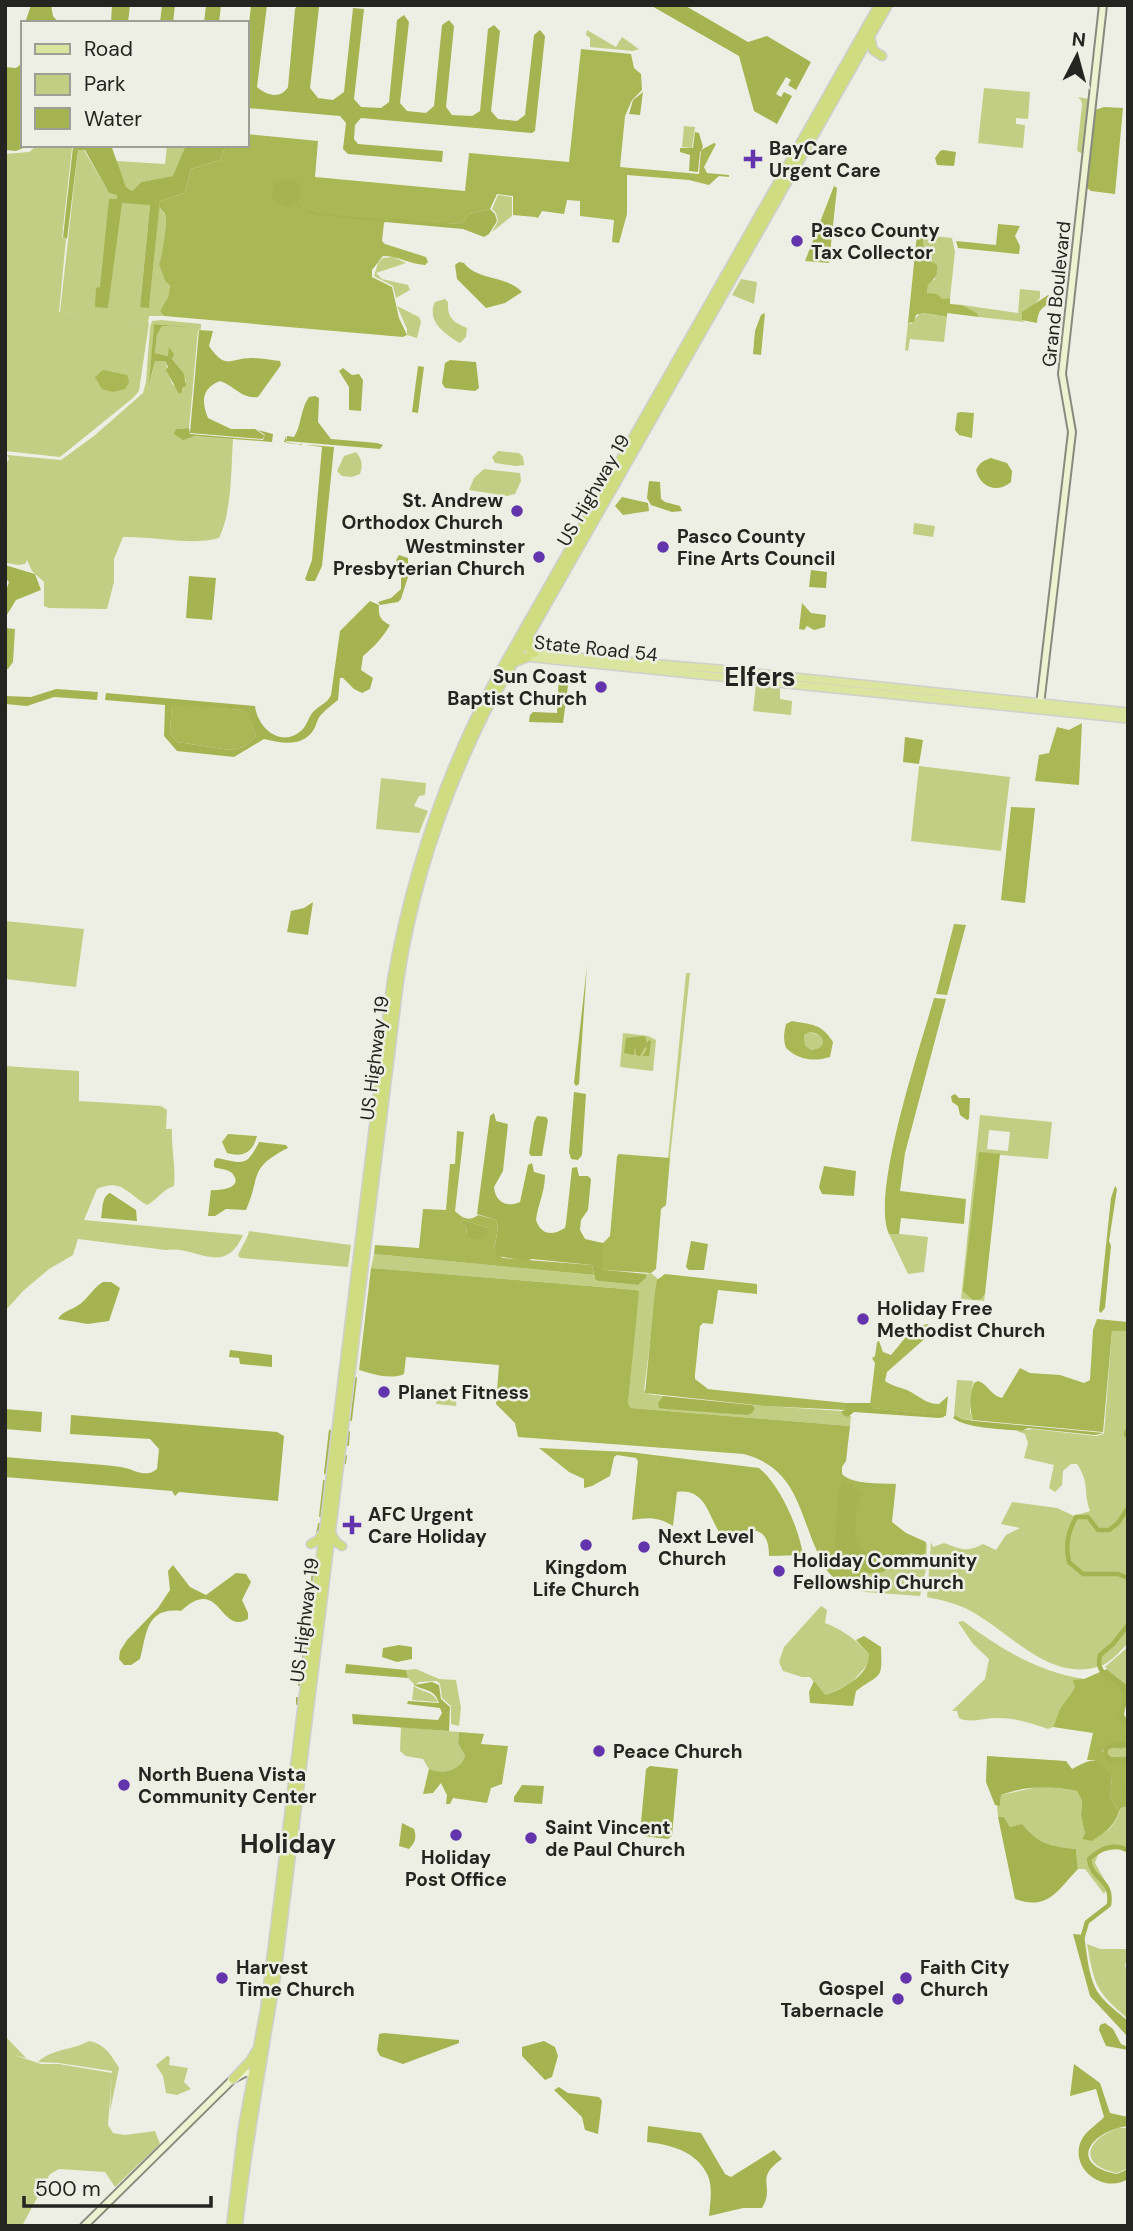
<svg xmlns="http://www.w3.org/2000/svg" width="1133" height="2231" font-family="'DM Sans',sans-serif">
<style>
.green{fill:#c1ce83;fill-rule:evenodd}
.forest{fill:#a9b754;fill-rule:evenodd}
.water{fill:#a5b450;fill-rule:evenodd}
.lines{fill:none;stroke-linecap:round;stroke-linejoin:round}
.stream{stroke:#a5b450;stroke-width:2}
.river{stroke:#a5b450;stroke-width:4.5}
.secondary-casing{stroke:#878a7f;stroke-width:10}
.primary-casing{stroke:#cfcfce;stroke-width:10}
.trunk-casing{stroke:#cfcfce;stroke-width:11}
.secondary{stroke:#edf2d0;stroke-width:6}
.primary{stroke:#dbe5a0;stroke-width:7}
.trunk{stroke:#cfdc80;stroke-width:8}
.poi-dot{fill:#6334ac;stroke:#edefe4;stroke-width:2.5}
.labels{text-anchor:middle;stroke-width:5;stroke-linejoin:round;paint-order:stroke}
.poi-label{font-size:19px;font-weight:bold;fill:#242521;stroke:#edefe4;text-anchor:start}
.street-label{font-size:19px;fill:#242521;stroke:#edefe4}
.district-label{font-size:26px;font-weight:bold;fill:#242521;stroke:#edefe4}
</style>
<rect width="100%" height="100%" fill="#edefe4"/>
<path class="green" d="M587,30L616,47L622,37L639,49L633,51L590,47V38L586,35Z
M984,88L1030,92L1028,119L1016,118V124L1025,125L1023,148L978,143Z
M1078,97L1089,99L1085,153L1083,154L1077,151L1082,105L1081,100Z
M684,126L695,127L692,148L682,147Z
M38,145L72,148L62,237L66,239L59,312L149,323L139,391L133,398L60,457L5,451V154L29,152Z
M167,145H186L174,176L141,182L132,191L126,187L116,161L165,164Z
M78,150H84L109,193L117,194V199H109L108,307L121,203L150,204L140,307H149L159,207C160,208 166,216 166,217C167,221 162,260 160,264L165,281L170,286L168,297L160,311L164,316H149L148,323L60,312Z
M498,195L512,197V216L492,232L498,221L496,213L492,209Z
M923,235L952,238L955,252L950,298L942,299L927,293L928,284L935,279L932,261L924,257Z
M393,257L406,263L376,273L382,279L408,285L410,290L396,298L393,286L374,276L378,263L383,258Z
M741,279L757,282L754,304L732,295Z
M1020,289L1040,291V298L1032,307L1026,309L1022,320L1025,322L979,317L977,313L962,305L1018,313Z
M445,299L448,302C447,318 453,322 467,328L466,337L460,343C445,334 426,321 435,302Z
M397,306L419,317L421,322L417,338L407,335V329Z
M920,313C930,313 935,317 947,316L944,342L910,339L908,351L905,350L908,323L911,324Z
M161,320L201,324V329L198,330L189,428L176,429L194,436L233,439C231,469 232,512 219,538C189,546 155,536 123,537L114,559V582L107,609L49,608L44,606V582L32,571L27,560L25,564L18,565L7,563C4,548 10,513 5,505V465L9,459L7,455L61,460L94,436L143,393L146,382L150,327L152,321ZM154,324L186,327L162,326L157,335L155,353L169,356V352C173,363 182,370 186,381L181,390L172,384L165,361H155L150,382Z
M498,451L519,453L523,457L524,465L516,466L495,463L492,457Z
M356,452C362,459 363,465 360,474L352,477L342,476L337,471L344,456Z
M484,469L520,473L521,481L515,494L507,496L469,490L474,478Z
M914,523L935,526L933,537L913,534Z
M756,685L780,688V699L792,701L791,715L753,711Z
M919,766L1010,777L1001,851L911,841Z
M381,778L426,783L425,795L419,796L414,806L428,811L419,833L376,829Z
M5,921L84,929L76,987L5,979Z
M686,973H690L670,1158H668Z
M810,1032C817,1034 822,1035 823,1043L819,1048L811,1050L805,1045L804,1035Z
M623,1033L648,1036L656,1040L653,1071L620,1067Z
M5,1066L79,1071V1101L161,1106L167,1110L166,1129H172C171,1149 176,1166 174,1186C162,1190 158,1199 147,1205C127,1193 121,1178 97,1189L84,1220L243,1235C224,1278 196,1245 166,1250L78,1239L73,1255L49,1269L23,1291L5,1311Z
M980,1115L1052,1122L1048,1159L979,1153L981,1299L985,1294L984,1301L961,1299ZM989,1130L1010,1132L1008,1151L987,1149Z
M249,1231L351,1245L348,1267L241,1258L238,1256C240,1248 247,1241 249,1231Z
M892,1233L928,1237L924,1272L908,1274L889,1234Z
M374,1254L593,1275L598,1281L638,1285L647,1277L646,1274L651,1273L658,1279L644,1390L648,1394L663,1396L660,1407L747,1415L754,1408L752,1405L841,1411L843,1415L851,1416L850,1426L631,1408L628,1403L638,1290L371,1268Z
M1112,1331H1128V1643C1121,1650 1112,1661 1103,1665C1051,1685 1012,1633 969,1610C955,1603 941,1600 927,1597L931,1542L933,1547L944,1543C961,1549 966,1553 983,1544L996,1550L1006,1535L1020,1528L1001,1524L1012,1502L1057,1508L1074,1516L1090,1511C1083,1491 1090,1483 1077,1464H1071L1063,1471L1062,1485L1055,1492L1049,1488L1054,1465L1024,1458L1028,1443L1025,1434L1017,1431L1033,1429L1096,1436L1104,1434Z
M957,1380L973,1381L970,1411L973,1420L961,1419L954,1415Z
M437,1395L457,1396L456,1406L436,1404Z
M329,1429L332,1432L327,1472L324,1475Z
M927,1543L926,1569L920,1596L865,1592L854,1589L860,1584L867,1574L893,1566L902,1557L912,1553L919,1556Z
M821,1606L827,1610L825,1623C842,1629 856,1640 869,1654V1663L851,1683L824,1696L810,1677H802L783,1671L779,1662L784,1647Z
M963,1621C1000,1648 1038,1673 1085,1679C1070,1692 1060,1708 1053,1727L1048,1729C1032,1723 1015,1718 998,1718C986,1717 970,1724 959,1718L957,1711H952L985,1679L989,1659L973,1644L958,1622Z
M1128,1647V1686L1105,1667Z
M416,1669L439,1679L456,1680L461,1708L459,1726L451,1724V1706L442,1698L440,1684L437,1681L419,1682L414,1686C423,1693 432,1690 438,1702L412,1700L414,1684L408,1678L406,1670Z
M401,1727L459,1732L458,1743L465,1756C461,1771 443,1774 430,1771L423,1759L406,1756L400,1751Z
M1105,1747L1122,1749L1128,1747V1757H1107L1102,1753Z
M1042,1786L1077,1791L1082,1801L1081,1814L1085,1834L1082,1839C1106,1834 1112,1832 1121,1808L1128,1806V1853L1118,1849L1099,1852L1095,1863L1108,1886L1104,1894L1085,1869H1078L1076,1849C1050,1846 1039,1845 1022,1825L1010,1827L1004,1817H998L997,1806L1000,1805L1001,1795Z
M1087,1944L1100,1949H1128V1960L1125,1964L1128,1985V2019C1095,1990 1095,1987 1087,1944Z
M5,2036L26,2058L14,2055L41,2064H59L112,2073L108,2125L113,2133L125,2135L155,2131L160,2144L115,2187L105,2172L59,2169L50,2174L22,2226H5Z
M89,2041C105,2044 111,2055 119,2068L110,2111L112,2071L59,2063L38,2062C51,2049 73,2050 89,2041Z
M167,2056L170,2057L169,2065L188,2068L184,2082L191,2089L177,2095L166,2093L163,2076L156,2065Z
M1119,2128H1128V2168L1117,2173C1076,2165 1087,2138 1119,2128Z"/>
<path class="forest" d="M581,49L631,54L634,68L641,74L642,90L632,100L625,116L620,167L699,174L701,150L714,143L716,144L704,167L707,173L729,175V177L719,176L709,185L689,180L627,175V214L619,243L612,242L614,220L580,216V201L567,200L564,214L542,211L538,218L535,217L513,215V196L497,194L490,209L469,214L461,224L387,220L384,223L382,241L385,244L426,257L428,262L425,265C410,264 398,256 383,256L372,270V277L392,287L399,318L407,335L403,337L164,316L160,311L168,297L170,286L165,281L159,264C162,260 167,221 166,217C165,213 162,210 159,207L160,201L185,193L191,169L220,160L226,145H247V134L318,141L315,177L465,191L469,153L569,162Z
M1104,107L1123,108L1115,194L1091,191L1086,187L1095,110Z
M834,186L837,188L829,263L805,261Z
M998,224L1020,226L1015,236L1020,246L1019,254L958,248L956,241L996,245Z
M917,234L923,235L924,257L937,265C938,275 935,278 928,285L927,293L937,294L942,299L950,298V304L962,305L977,313L979,317L947,313V316C936,317 925,310 916,315L914,322L908,323Z
M1048,295L1055,299L1054,302C1042,306 1038,310 1037,323L1022,320V312Z
M765,313L761,355L753,354L755,331L761,315Z
M103,370L127,375L129,382L125,389L113,392L102,389L95,377Z
M961,412L974,413L972,438L959,435L955,430L957,413Z
M622,497L648,503L649,511L623,515L615,506Z
M802,603L811,613L826,615L825,627L814,630L807,626L804,630L799,629Z
M6,628L15,629L13,662L8,669L5,668C5,654 8,641 6,628Z
M172,704L243,710L248,713L256,736L244,747L230,750L177,742L170,733Z
M1082,723L1079,785L1035,781L1039,755L1049,753L1057,727L1069,730Z
M1011,807L1035,808L1025,903L1001,900Z
M954,924L966,925L947,995L936,994Z
M934,998L946,999L905,1153L900,1191L966,1199L964,1224L901,1218L899,1234H889C870,1194 921,1045 934,998Z
M792,1021C812,1025 821,1023 833,1042L830,1057C813,1062 799,1060 786,1048C783,1039 784,1033 786,1024ZM810,1032C817,1033 822,1035 823,1043L819,1048L811,1050L805,1045L804,1035Z
M457,1131L464,1132L455,1211C462,1218 469,1222 478,1215L496,1220L498,1227L494,1251L503,1258L592,1265L594,1275L374,1254L375,1245L419,1248L423,1209L446,1210L450,1164H455ZM463,1220L488,1228L467,1235L466,1227L461,1223Z
M228,1134L257,1136C253,1152 243,1158 227,1153L222,1142Z
M979,1152L1000,1154L985,1294L981,1299L973,1300L963,1291Z
M619,1154L670,1158L666,1205L661,1209L656,1269L651,1273L606,1270L603,1268V1243L610,1236L617,1156Z
M371,1268L637,1290L639,1292L628,1403L631,1408L850,1426L846,1461L842,1467V1474C853,1485 880,1483 896,1484L892,1522L906,1533L926,1542L925,1553L920,1557L912,1553L902,1557L883,1572L867,1574L860,1584L854,1589C847,1585 837,1581 831,1575C822,1566 818,1553 813,1542C797,1501 791,1467 744,1454L518,1437L515,1423L496,1404L499,1365L406,1357L404,1374C390,1380 373,1374 359,1370Z
M665,1274L757,1284V1294L718,1290L713,1324L703,1323L700,1326L695,1374V1379L708,1389L716,1390L846,1403V1410L765,1406L645,1393L655,1292L657,1280Z
M1097,1319L1128,1322V1331H1112L1103,1432L973,1420C969,1408 970,1395 974,1383L978,1381C988,1384 990,1395 1002,1398L1020,1368L1030,1373L1060,1375L1084,1383L1090,1380L1093,1330Z
M928,1324L932,1330L929,1335L887,1372L885,1381C892,1386 899,1387 907,1390C919,1396 926,1404 939,1404L948,1396L946,1416L872,1408L870,1405L875,1363L872,1358L875,1356L877,1342L879,1341L883,1352L891,1355C903,1342 909,1328 928,1324Z
M539,1448L629,1452L759,1468C780,1485 799,1528 803,1555L769,1556C769,1516 741,1536 719,1532C708,1513 704,1488 677,1492L673,1526C659,1517 648,1517 632,1520L638,1461L636,1458L617,1455L614,1457L610,1476L592,1486L584,1488V1479L569,1472Z
M864,1636L881,1647C882,1681 882,1672 856,1691L853,1706L810,1703L809,1692L814,1681L825,1695C843,1689 870,1675 869,1654L856,1640Z
M1107,1669L1128,1686L1123,1713L1128,1721V1747L1122,1749L1105,1747L1102,1752L1111,1757H1128V1806L1121,1808L1119,1812L1110,1797L1112,1777L1094,1760H1087L1093,1733L1053,1727L1060,1709L1075,1688L1073,1680L1084,1679Z
M459,1732L484,1734L481,1744L508,1746L502,1784L491,1788L487,1803L453,1798L450,1804H446L447,1795L441,1783L433,1793L423,1794L429,1769C441,1775 461,1771 465,1756L458,1743Z"/>
<path class="water" d="M31,5H51L53,16L59,23H25Z
M112,5H130L128,23H111Z
M162,5H175L173,23H160Z
M206,5H221L219,23H204Z
M251,5H267L257,87C267,96 281,99 288,87L295,9L298,5L319,7L310,88L318,98L333,100L344,92L353,8L364,9L354,99L361,107L381,108L389,102L397,20L404,15L409,22L400,103L407,111L426,113L434,106L442,25L449,20L454,26L446,107L452,115L472,116L480,111L488,29L494,25L500,31L491,111L498,119L517,121L525,115L534,35L540,30L545,36L535,131L532,133L361,118L355,125L354,139L358,144L443,151L442,162L348,154L343,149L346,123L340,116L247,108V44Z
M650,5H684L748,42L767,36L811,62L796,90L788,85L791,80L786,77L776,94L781,97L784,92L792,96L777,124L754,111L739,56Z
M23,37V145H31L16,151L5,150V67L16,68L20,65Z
M643,92L640,115L629,114L633,100Z
M695,132L699,133L703,147L700,152L698,172L689,171L690,155L680,152V148H693Z
M66,145H111L126,187L132,191L141,182L173,176L186,145H226L220,160L191,169L185,193L160,201L149,308L140,307L150,205L122,203L108,308L95,307L96,288L100,287L109,199H117V195L109,193L85,150H78L67,239L63,237L73,147Z
M943,150L956,152L954,166L937,165L935,158L940,151Z
M285,180L295,181L301,188L300,200L289,207L278,203L272,197V190L276,183Z
M490,209L495,214L497,221L489,234L484,237L463,229L385,222L390,219L461,224L469,214Z
M826,219L831,227L825,235L827,238L824,251L817,253L813,250L816,241L822,233L821,226Z
M459,262L464,263C478,281 506,275 522,292L505,303L486,308L457,279L455,265Z
M154,324L189,327L162,326L157,335L155,353L168,356L169,347L174,354L172,359L184,374L186,386L182,388V392L179,394L166,370L168,367L165,361H155L149,385Z
M199,330L213,331L209,346C226,371 230,358 252,358C262,358 271,360 280,361L281,365L258,397C241,399 235,386 220,381C202,388 201,401 208,418L231,429H255L265,436L262,439L190,433Z
M450,360L476,362L479,388L475,391L445,388L442,383L445,363Z
M418,366L424,367L418,413L412,412Z
M343,368L352,375L359,374L363,380L361,411L349,410V387L339,371Z
M315,396L319,398L318,422L331,439L377,443L383,445L380,449L286,441L287,436L294,437C302,425 300,409 309,397Z
M189,428L190,434L263,440L265,435L258,430L273,434L272,442L194,436L183,440L174,434L176,429Z
M286,436V443L334,447L322,566L315,581H307L305,579L312,560L322,447L284,442Z
M991,458L1007,463L1012,471L1011,482C997,494 980,487 976,470C980,462 983,461 991,458Z
M649,481L660,482L661,499L665,502L680,506L682,511L672,512L651,505L647,498Z
M399,555L408,558V577L401,599L398,602L380,605L378,602L391,598L401,589V569L396,560Z
M5,565L35,574L41,590L16,600L5,618V593L9,582L5,578Z
M811,570L827,572L826,588L809,587Z
M189,576L216,578L212,620L186,618Z
M370,601L379,605C378,615 380,620 390,625C383,637 374,647 363,656L361,670L373,678L370,689L362,693L354,689L343,678H340L338,700C332,705 326,709 321,715C317,719 317,724 314,729C303,748 281,743 264,739L234,757L177,751L164,736L165,705L105,700L106,693L255,706C258,730 283,749 303,729C308,723 309,715 315,710C322,704 327,703 331,695L340,631ZM172,705L243,710L248,714L256,736L244,747L230,750L177,742L170,733Z
M562,671L567,672L569,678L563,723L529,722L530,715L533,712L557,713L559,675Z
M56,689L98,692L97,700L54,697L27,706L5,704V696L31,697Z
M905,737L923,740L919,764L903,762Z
M313,902L308,935L287,932L291,911L304,908Z
M587,965L579,1084L576,1086L574,1083Z
M645,1036L647,1043L649,1040L651,1041L649,1056H643L647,1048L645,1047L640,1056L636,1055L635,1046L634,1055L624,1053L626,1038Z
M574,1092L586,1094L582,1155L578,1160L571,1159L569,1152Z
M955,1094L959,1098H970L969,1119L967,1120L960,1115L958,1106L952,1102L951,1096Z
M494,1113L496,1121L508,1124L503,1171L494,1187C495,1202 507,1208 520,1202L528,1165L532,1163L534,1172L545,1175C545,1192 538,1204 536,1220C541,1235 552,1236 565,1228L566,1223L572,1168L577,1167L579,1176H588L591,1179L588,1210L581,1220L580,1230L585,1239L603,1243V1268L606,1270L646,1274L647,1277L638,1285L598,1281L595,1279L592,1265L532,1259L525,1261L498,1256L494,1251L498,1227L496,1220L477,1214L490,1116Z
M537,1116L546,1117L548,1120L542,1156H531L529,1153L534,1122Z
M259,1142L286,1145L288,1148C248,1168 261,1176 246,1210L226,1209L215,1216H208L211,1190C220,1191 245,1188 232,1173C228,1169 219,1169 214,1167V1161L217,1158C243,1163 246,1168 259,1142Z
M824,1166L856,1171L854,1196L822,1194L819,1187Z
M1115,1186L1117,1189L1109,1241L1111,1246L1105,1308L1101,1313L1099,1311L1111,1198Z
M110,1193L136,1210L137,1221L101,1218C103,1210 101,1197 110,1193Z
M463,1220L488,1228L486,1239H473L467,1235L466,1227L461,1223Z
M691,1241L708,1244L704,1270H689L686,1267Z
M103,1282H111L120,1288L109,1321L88,1324L58,1319C63,1311 69,1311 77,1306C88,1300 92,1288 103,1282Z
M230,1350L272,1355V1367L240,1364L239,1358L229,1357Z
M663,1396L752,1405L755,1408L752,1413L747,1415L666,1409L659,1408L658,1403Z
M846,1403H871L870,1405L873,1408L940,1415L945,1413L944,1417L939,1418L854,1412L848,1417L843,1415L841,1411L846,1410Z
M5,1409L42,1412L41,1432L5,1429Z
M71,1415L277,1432L284,1436L278,1501L179,1492L175,1496L172,1491L5,1477V1457C44,1461 82,1462 121,1467C134,1469 145,1479 157,1469L159,1449L150,1439L70,1434Z
M955,1415L961,1419L975,1421L1104,1433L1095,1435L1028,1428L1022,1431C1004,1429 967,1429 953,1418Z
M843,1483L852,1484L855,1490L862,1492L856,1511L855,1539L866,1553C855,1560 847,1561 835,1553L838,1491Z
M173,1565L190,1587L206,1595L236,1573L246,1574L251,1582L242,1600L248,1613V1619C220,1636 220,1574 181,1611C145,1607 147,1635 140,1659L131,1665H124L119,1659L120,1651L127,1640L158,1608L170,1590L168,1571Z
M399,1645L412,1647V1659L397,1662L382,1657L383,1648Z
M346,1664L406,1670L408,1678L345,1673Z
M432,1682L439,1685L441,1699L450,1707L449,1731L353,1724L352,1714L438,1720L442,1713L440,1708L407,1704L408,1701L439,1703C435,1689 425,1691 414,1685Z
M987,1756L1066,1761L1072,1769C1092,1759 1097,1754 1112,1777L1110,1797L1119,1812C1113,1828 1105,1832 1092,1841L1082,1839L1085,1834L1081,1815L1082,1801L1077,1791C1049,1786 1029,1785 1001,1795L1000,1806L995,1805L986,1782Z
M650,1766L678,1769L672,1836L668,1839L643,1836L640,1833L646,1769Z
M522,1785L544,1786L542,1804L514,1802V1797Z
M998,1817H1004L1010,1827L1022,1824C1039,1845 1050,1846 1076,1849L1078,1869C1057,1891 1048,1911 1015,1899Z
M402,1823L414,1829C417,1838 415,1843 409,1849L399,1846Z
M1073,1934L1084,1935C1087,1953 1088,1978 1099,1994C1107,2005 1118,2012 1128,2021V2037L1090,1996Z
M1105,2023L1113,2029L1121,2044L1128,2047V2050L1106,2046L1099,2030L1100,2025Z
M384,2033L459,2040V2043L403,2064L380,2056L377,2050L379,2034Z
M544,2041L555,2047L558,2056L552,2077L545,2080L522,2056V2047Z
M1074,2064L1100,2083L1110,2113L1128,2117V2126C1090,2131 1067,2165 1117,2174L1128,2169V2179C1104,2194 1069,2169 1081,2141C1086,2130 1097,2125 1104,2117L1096,2089L1070,2096Z
M559,2087L568,2093L599,2097L602,2101L598,2134L585,2130L582,2117L554,2090Z
M648,2126L701,2133L725,2174L731,2177L774,2150L782,2159C753,2179 776,2185 762,2208H743L709,2216C710,2204 713,2188 708,2176C697,2151 671,2145 647,2142Z"/>
<g class="lines">
<path class="stream" d="M296,204L307,211L317,214L387,221
M351,1420L356,1378
M348,1445L349,1432
M345,1463L346,1456
M325,1473L330,1431
M320,1516L324,1481
M317,1534L319,1524
M310,1598L314,1560
M299,1685L309,1618
M297,1704V1698"/>
<path class="river" d="M1128,1429L1126,1434L1128,1437
M1128,1508L1118,1523L1109,1530H1098L1088,1517H1076C1068,1533 1065,1544 1069,1562L1083,1574H1118L1128,1578
M1128,1625L1113,1644L1100,1655C1094,1681 1121,1674 1125,1693C1127,1702 1120,1710 1122,1720L1128,1723
M1128,1744L1112,1745L1106,1749L1105,1754L1111,1761L1128,1762
M1128,1791V1806
M1082,1939L1087,1922L1109,1905C1113,1878 1092,1882 1089,1859C1101,1848 1113,1843 1128,1850"/>
<defs>
<path id="secondary" d="M1040,705L1072,432L1062,374L1103,5
M84,2226L233,2079L245,2073H255"/>
<path id="primary" d="M529,653L719,669L1128,712
M525,657L1128,719"/>
<path id="trunk" d="M870,37L873,50L882,56
M529,638V648L534,653
M513,663L528,657
M331,1533L336,1542L342,1546
M311,1544L318,1540L322,1534
M233,2079L250,2061L256,2051
M231,2226L243,2127L265,2010L392,980C410,877 441,782 490,689L879,5
M238,2226C247,2142 263,2059 276,1976L399,981C413,886 444,796 486,711L888,5"/>
</defs>
<use href="#secondary" class="secondary-casing"/>
<use href="#primary" class="primary-casing"/>
<use href="#trunk" class="trunk-casing"/>
<use href="#secondary" class="secondary"/>
<use href="#primary" class="primary"/>
<use href="#trunk" class="trunk"/>
</g>
<g class="poi-dot">
<path d="M749.5 148.5h7v7h7v7h-7v7h-7v-7h-7v-7h7z"/>
<circle cx="797" cy="241" r="7"/>
<circle cx="517" cy="511" r="7"/>
<circle cx="663" cy="547" r="7"/>
<circle cx="539" cy="557" r="7"/>
<circle cx="601" cy="687" r="7"/>
<circle cx="863" cy="1319" r="7"/>
<circle cx="384" cy="1392" r="7"/>
<path d="M348.5 1514.5h7v7h7v7h-7v7h-7v-7h-7v-7h7z"/>
<circle cx="586" cy="1545" r="7"/>
<circle cx="644" cy="1547" r="7"/>
<circle cx="779" cy="1571" r="7"/>
<circle cx="599" cy="1751" r="7"/>
<circle cx="124" cy="1785" r="7"/>
<circle cx="456" cy="1835" r="7"/>
<circle cx="531" cy="1838" r="7"/>
<circle cx="222" cy="1978" r="7"/>
<circle cx="906" cy="1978" r="7"/>
<circle cx="898" cy="1999" r="7"/>
</g>
<g class="labels">
<g class="poi-label">
<text x="769" y="155">BayCare<tspan x="769" dy="22">Urgent Care</tspan></text>
<text x="811" y="237">Pasco County<tspan x="811" dy="22">Tax Collector</tspan></text>
<text x="503" y="507" text-anchor="end">St. Andrew<tspan x="503" dy="22">Orthodox Church</tspan></text>
<text x="677" y="543">Pasco County<tspan x="677" dy="22">Fine Arts Council</tspan></text>
<text x="525" y="553" text-anchor="end">Westminster<tspan x="525" dy="22">Presbyterian Church</tspan></text>
<text x="587" y="683" text-anchor="end">Sun Coast<tspan x="587" dy="22">Baptist Church</tspan></text>
<text x="877" y="1315">Holiday Free<tspan x="877" dy="22">Methodist Church</tspan></text>
<text x="398" y="1399">Planet Fitness</text>
<text x="368" y="1521">AFC Urgent<tspan x="368" dy="22">Care Holiday</tspan></text>
<text x="658" y="1543">Next Level<tspan x="658" dy="22">Church</tspan></text>
<text x="793" y="1567">Holiday Community<tspan x="793" dy="22">Fellowship Church</tspan></text>
<text x="586" y="1574" text-anchor="middle">Kingdom<tspan x="586" dy="22">Life Church</tspan></text>
<text x="613" y="1758">Peace Church</text>
<text x="138" y="1781">North Buena Vista<tspan x="138" dy="22">Community Center</tspan></text>
<text x="545" y="1834">Saint Vincent<tspan x="545" dy="22">de Paul Church</tspan></text>
<text x="456" y="1864" text-anchor="middle">Holiday<tspan x="456" dy="22">Post Office</tspan></text>
<text x="236" y="1974">Harvest<tspan x="236" dy="22">Time Church</tspan></text>
<text x="920" y="1974">Faith City<tspan x="920" dy="22">Church</tspan></text>
<text x="884" y="1995" text-anchor="end">Gospel<tspan x="884" dy="22">Tabernacle</tspan></text>
</g>
<g class="street-label">
<text transform="translate(1056 294) rotate(-84)" y="7">Grand Boulevard</text>
<text transform="translate(593 490) rotate(-60)" y="7">US Highway 19</text>
<text transform="translate(596 648) rotate(6)" y="7">State Road 54</text>
<text transform="translate(374 1058) rotate(-83)" y="7">US Highway 19</text>
<text transform="translate(304 1620) rotate(-83)" y="7">US Highway 19</text>
</g>
<g class="district-label">
<text x="760" y="686">Elfers</text>
<text x="288" y="1853">Holiday</text>
</g>
</g>
<rect width="1133" height="2231" fill="none" stroke="#242521" stroke-width="14"/>
<rect x="21" y="21" width="228" height="126" fill="#edefe4" stroke="#9d9e96" stroke-width="2"/>
<rect x="35" y="44" width="35" height="10" fill="#dbe5a0" stroke="#9d9e96" stroke-width="2"/>
<text x="84" y="56" font-size="21" fill="#242521">Road</text>
<rect x="35" y="74" width="35" height="21" fill="#c1ce83" stroke="#9d9e96" stroke-width="2"/>
<text x="84" y="91" font-size="21" fill="#242521">Park</text>
<rect x="35" y="108" width="35" height="21" fill="#a5b450" stroke="#9d9e96" stroke-width="2"/>
<text x="84" y="126" font-size="21" fill="#242521">Water</text>
<g transform="translate(1077 56) rotate(6)" stroke="#edefe4" stroke-width="5" paint-order="stroke">
<path d="M0-5L12 26L0 18L-12 26Z" fill="#242521"/>
<text y="-10" font-size="19" font-weight="bold" text-anchor="middle" fill="#242521">N</text>
</g>
<path d="M24 2196v10h187v-10" fill="none" stroke="#242521" stroke-width="3.5"/>
<text x="35" y="2196" font-size="21" fill="#242521" stroke="#edefe4" stroke-width="5" paint-order="stroke">500 m</text>
</svg>
